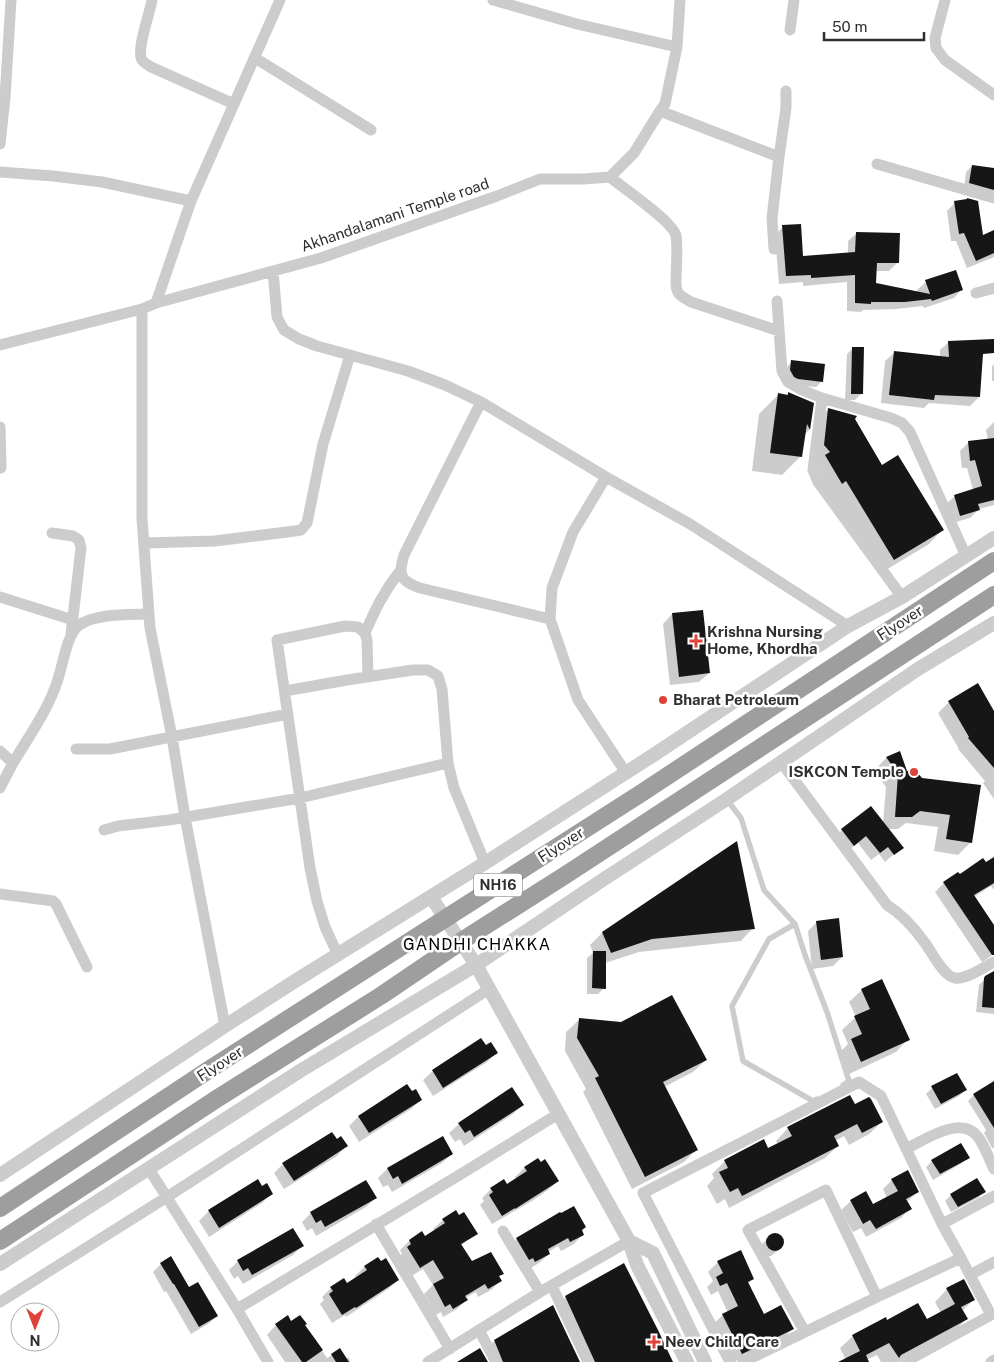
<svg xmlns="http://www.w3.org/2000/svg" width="994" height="1362" font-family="'Public Sans',sans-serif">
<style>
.shadow{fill:#0003}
.building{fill:#161616}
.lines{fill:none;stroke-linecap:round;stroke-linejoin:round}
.service{stroke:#ccc;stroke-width:5.5}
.minor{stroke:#ccc;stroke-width:11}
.tertiary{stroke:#ccc;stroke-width:14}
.trunk-bridge{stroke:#9e9e9e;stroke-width:18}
.poi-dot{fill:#de4239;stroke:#fff;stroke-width:2}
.labels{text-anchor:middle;stroke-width:5;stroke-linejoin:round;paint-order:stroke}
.shield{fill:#fff;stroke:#6d6d6d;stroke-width:1}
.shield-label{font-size:14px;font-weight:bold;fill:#2f2f2f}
.street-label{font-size:15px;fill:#2f2f2f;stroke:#fff}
.poi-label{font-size:15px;font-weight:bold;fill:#2f2f2f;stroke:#fff;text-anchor:start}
.neighbourhood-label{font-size:16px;letter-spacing:1px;fill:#000;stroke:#fff}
</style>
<rect width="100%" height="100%" fill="#fff"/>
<path class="shadow" d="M972,166L994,170V197L964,189L966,172Z
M955,203L982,236L994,231V257L967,268L956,241H951L947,211Z
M783,227L802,257L848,254V241L857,233L897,263L889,271H875V284L918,293L917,290L926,282L962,289L954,298L924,308L923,306L896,309L863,310L861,312L847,311V282L803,286V282L779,284L775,235Z
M949,342L979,397L970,406L929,403L924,408L881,403L885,361L894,353L940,358V350Z
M853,348L861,394L855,400H845L847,354Z
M792,362L822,381L816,387L791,385L786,368Z
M994,364V381H992V367Z
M788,393L812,404L809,430L804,435L801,456L782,475L752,471L759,414L778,395L786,396Z
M829,409L853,419L881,467L942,530L929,544L881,573L828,496L817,465L815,422Z
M994,422V505L979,509L970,518L952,523L946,504L955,496L973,490L967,468H962L960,451L968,443L988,440L986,430Z
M672,614L709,673L699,682L670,685L663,624Z
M949,702L994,713V799L983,783L985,781L958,749H959L938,713Z
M900,752L906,772L921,780L979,786L971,842L958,855L934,851L938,827L906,823L898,829H888L902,847L885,862L879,854L871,860L858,843L845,853L834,838L842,830L871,807L883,823L886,787L874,771L886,758Z
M994,859V890L991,886L974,897L994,927V954L982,962L935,892L944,883Z
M817,922L842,957L833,966L812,969L808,931Z
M753,928L741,941L639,952L605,963L604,988L598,994H587V958L593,953L590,945L602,933Z
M985,979L994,980V1014L976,1012L979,985Z
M862,990L908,1039L896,1052L849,1074L839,1053L848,1044L842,1030L856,1017L849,1002Z
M579,1020L706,1060L693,1072L664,1087L697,1149L684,1162L632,1189L583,1092L586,1089L565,1051L566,1032Z
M486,1047L496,1053L487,1062L433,1096L423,1080L433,1071Z
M994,1082V1148H992L984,1133L986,1130L968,1101L974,1095Z
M932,1088L965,1090L959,1096L935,1109L926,1094Z
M412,1093L421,1100L411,1109L359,1142L349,1126L358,1117Z
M522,1105L513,1114L464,1146L460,1139L455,1142L449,1133L459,1124Z
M854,1106L882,1122L869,1134L849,1145L844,1136L835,1141L838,1146L825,1158L729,1208L725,1199L717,1204L707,1186L714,1178L712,1174L725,1161L768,1150L778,1145L776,1141L788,1128Z
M442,1138L452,1154L442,1163L392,1192L388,1185L383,1187L378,1178L387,1169Z
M336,1140L346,1146L337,1156L284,1189L274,1173L283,1164Z
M968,1157L962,1163L933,1180L926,1167L932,1161Z
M538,1159L558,1181L548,1190L532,1201L492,1224L480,1205L484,1201L482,1198L491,1189L506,1185L516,1179L515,1177L524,1168Z
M892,1180L917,1192L907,1202L910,1208L901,1218L866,1237L861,1228L853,1232L841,1210L851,1201L873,1206L887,1198L883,1189Z
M257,1181L262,1188L272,1193L262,1203L209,1237L199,1221L209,1211Z
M984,1192L978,1198L951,1212L945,1201L951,1195Z
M375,1198L366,1207L316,1236L312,1228L307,1231L302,1222L311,1213Z
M456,1212L459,1216L476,1233L461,1246L472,1263L502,1273L498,1277L500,1281L491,1290L478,1297L476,1292L465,1298L466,1300L457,1309L443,1317L441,1312L436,1315L424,1294L433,1285L423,1269L410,1277L398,1257L402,1254L400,1250L409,1241L422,1233L425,1238L435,1231L433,1229L443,1220Z
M581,1231L583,1234L574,1244L561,1251L558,1246L548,1252L549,1254L539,1263L526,1271L507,1248L517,1239Z
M772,1234L779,1235L783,1241L781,1248L771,1256H764L760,1246Z
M302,1246L293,1255L243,1284L238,1276L234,1279L229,1270L238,1261Z
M378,1258L398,1280L388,1289L346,1317L345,1315L332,1323L320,1304L324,1300L322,1297L331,1288L346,1284L356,1278L355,1276L364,1267Z
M718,1262L752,1279L747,1284L764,1315L793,1328L784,1338L734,1362L713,1324L723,1315L728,1313L718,1291L711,1295L707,1287L713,1281L708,1272Z
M161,1264L217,1316L208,1324L191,1334L166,1291L164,1292L153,1272Z
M947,1289L973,1300L962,1311L966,1319L954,1332L898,1362H881L877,1355L866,1360L868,1362H844L846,1360L840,1348L853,1336L887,1322L927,1321L941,1313L935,1302Z
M566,1297L672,1362H587L560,1304Z
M291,1322L304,1325L327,1358L339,1350L346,1359L348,1357L351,1362H285L267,1335L276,1325Z
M495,1341L578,1362H495L488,1347Z"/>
<path class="building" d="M972,165L994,168V190L969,183Z
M967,198L978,201L983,235L994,230V253L976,261L964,233L959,234L954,201L967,199Z
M801,224L803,256L855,252L856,232L900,233L899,263H877L876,283L930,294L925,280L956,270L963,290L932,301L931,299L905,302H871V304L855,303V275L811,278V275L786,276L782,225Z
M994,339V353L983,354L980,397L935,395L934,400L889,395L894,351L949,357L948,341Z
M852,347H864L863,394H851Z
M791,360L825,364L823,382L798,379L794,377L790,370Z
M788,392L814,403L810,430L807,424L802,457L770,453L778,393L788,395Z
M828,408L857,416L855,419L882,465L898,455L944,530L894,560L846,481L842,484L825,455L830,452L824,445Z
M994,438V500L978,504L980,510L960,516L954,495L982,486L975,460L970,461L968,441Z
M703,610L710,673L679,677L672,613Z
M978,683L994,711V768L968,738L969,737L948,701Z
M900,751L907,771L917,772L922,778L981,785L972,843L946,839L950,815L920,811L912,817H895L898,774L886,757Z
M871,806L904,848L894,855L888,847L880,853L866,836L854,846L841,829Z
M737,841L755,929L652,939L611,953L602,932Z
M994,857V883L974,895L994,925V955H992L943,882L958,872L960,874L983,858L986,862Z
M839,918L843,957L821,960L816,921Z
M593,951H606V989L592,988Z
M994,971V1008L982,1007L984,978L985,976Z
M882,979L910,1040L861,1062L851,1039L862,1034L854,1016L870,1009L861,989Z
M672,995L707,1060L663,1082L698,1150L645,1177L595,1078L599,1076L577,1038L579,1018L621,1022Z
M481,1038L486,1045L491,1042L498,1053L443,1088L432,1070Z
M957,1073L967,1090L941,1104L931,1086Z
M994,1081V1128L973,1094Z
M407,1084L412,1091L416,1089L422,1100L369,1133L358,1116Z
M512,1087L524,1105L474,1137L470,1130L465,1133L458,1123Z
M850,1095L855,1104L869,1097L871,1099L883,1122L862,1133L857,1124L834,1136L839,1146L742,1196L738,1188L730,1192L719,1172L728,1168L724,1160L764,1139L768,1148L792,1136L787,1127Z
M332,1132L337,1139L341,1136L348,1146L294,1181L282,1163Z
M443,1136L453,1154L402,1184L398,1176L393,1179L387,1168Z
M961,1143L970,1158L940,1174L931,1160Z
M538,1158L541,1162L545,1159L559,1181L515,1209V1208L502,1216L489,1195L493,1192L490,1188L504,1179L507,1184L527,1171L524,1167Z
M908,1170L919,1192L906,1199L912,1209L876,1229L870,1220L863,1224L850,1200L866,1191L873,1204L898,1191L891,1179Z
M977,1178L986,1192L958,1207L950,1194Z
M258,1179L262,1186L267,1183L273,1194L219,1228L208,1210Z
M366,1180L377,1198L325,1227L321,1220L316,1223L310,1212Z
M574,1206L586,1227L582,1230L584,1235L570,1242L568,1238L548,1249L550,1254L535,1262L533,1258L529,1260L516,1238L560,1212L561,1213Z
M456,1210L459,1215L464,1212L478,1234L461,1244L472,1261L491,1252L504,1274L499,1276L502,1281L488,1289L485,1284L465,1296L468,1300L453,1309L450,1304L445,1307L433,1284L444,1278L433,1260L420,1268L407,1247L411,1244L409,1240L422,1231L425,1236L445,1223L442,1219Z
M293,1228L304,1246L252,1275L248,1268L243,1271L237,1260Z
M766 1242a9 9 0 1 1 18 0a9 9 0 1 1-18 0Z
M741,1250L754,1279L748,1282L764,1314L781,1305L794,1329L742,1354L722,1314L738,1306L727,1283L720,1286L716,1277L723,1273L717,1261Z
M171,1256L189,1287L198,1282L218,1316L199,1327L174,1284H173L160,1263Z
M378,1257L381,1261L386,1258L399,1280L356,1308L355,1307L342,1315L329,1294L333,1291L330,1287L344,1278L347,1283L367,1270L364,1266Z
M624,1263L658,1330L673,1362H595L565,1296Z
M964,1279L975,1300L961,1307L968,1319L901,1355L899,1358L889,1343L866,1355L869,1362H838L860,1351L852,1335L886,1317L887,1320L918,1303L927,1319L955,1304L946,1288Z
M553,1305L580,1362H503L494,1340Z
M288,1315L291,1321L300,1315L307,1324L305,1325L323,1350L306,1362H302L275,1324Z
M340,1348L349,1362H336L331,1354Z
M480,1348L488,1362H457Z"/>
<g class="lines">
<path class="service" d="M727,800L741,818L764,890L795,924L805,955L827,1012L849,1081L843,1085
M795,924L769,939L732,1006L743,1061L813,1101L817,1099"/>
<path class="minor" d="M152,0C150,13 136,50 142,60C144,63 148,65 151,67L234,104
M493,0L577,24L677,47
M945,0L935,38L936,48L945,60L994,95
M790,30L794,0
M255,58L371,130
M660,111L779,157L772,218L774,249
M0,144L5,98L11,0
M779,157L786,108V91
M877,164L994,198
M0,172L53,176L102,182L191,201
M610,177C623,188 674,222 676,236C678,248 676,270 676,283C676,295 681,296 691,302L779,331
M273,271L277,317L284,330L299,339L317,346L408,371L445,385L481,402L606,477L573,532L552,588L550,619L578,700L626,773
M976,293L994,288
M777,301L782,371L788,382L802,390L822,398L891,418L902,423L910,432L966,556
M156,303L191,201L280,0
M142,309V519L150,628L172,737L185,817L225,1026
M0,345L142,309L156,303L321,258L497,196L540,179H583L610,177L634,153L660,111L665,104L677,47L680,0
M822,398L813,470L818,482L902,597
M481,402L404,555C398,575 400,581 420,588L550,619
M0,427L1,468
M606,477L690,524L848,626
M52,533L73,536L79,540L81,548L71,634
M144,543L215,541L295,531L301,530L307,523L323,444L350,355
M0,597L73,620
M365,633C375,610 384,591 400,571
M285,691L347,680L413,670H428L438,676L442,689L448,763L454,788L485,863
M76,749H110L288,714
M0,751L13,763C29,736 49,709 58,679C63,664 67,635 78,626C95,613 129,615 149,614
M781,762L887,905C902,914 915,929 925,943C932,952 943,976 955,978C966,980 984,967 994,962
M0,788L13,763
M104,830L118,826L169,820L300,798L448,763
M0,894L46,900L53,901L56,904L87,967
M338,955L325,927L317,901L310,868L277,640L345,626L358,627L365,633L367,640L368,677
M906,1149C924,1140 962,1114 978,1137C985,1146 989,1159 994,1169
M149,1169L237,1309L268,1362
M376,1224L450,1349
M503,1231L540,1292
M970,1275L994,1262
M552,1286L588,1362
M0,1302L167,1197L489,989
M237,1309L466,1171L558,1114
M479,1330L496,1362
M805,1332L748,1230L826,1190L877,1297
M428,1362L540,1292L629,1241
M730,1362L643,1193L859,1082L881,1096L942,1224L994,1196
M743,1362L877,1297L961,1258
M905,1362L991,1315L961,1258L942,1224
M991,1362L994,1360"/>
<path class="tertiary" d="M431,897L476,965L629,1241L637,1265L687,1362
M0,1175L225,1026L295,981L485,863L652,756L848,626L902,597L994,538
M629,1241L653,1253L705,1362
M0,1264L300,1071L476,965L601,881L727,799L918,669L994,623"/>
<path class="trunk-bridge" d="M0,1208L210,1069L640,794L994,561
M0,1241L218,1098L382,995L463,940L564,876L994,595"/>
</g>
<g class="poi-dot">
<path d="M693.5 633.5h5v5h5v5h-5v5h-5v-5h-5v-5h5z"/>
<circle cx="663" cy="700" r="5"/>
<circle cx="914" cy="772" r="5"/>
<path d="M651.5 1334.5h5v5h5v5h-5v5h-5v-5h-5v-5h5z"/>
</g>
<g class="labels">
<rect class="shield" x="474" y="873.5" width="48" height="23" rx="4"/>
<g class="shield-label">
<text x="498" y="890">NH16</text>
</g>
<g class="street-label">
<text transform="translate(395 215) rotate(-19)" y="5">Akhandalamani Temple road</text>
<text transform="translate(900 623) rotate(-33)" y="5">Flyover</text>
<text transform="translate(561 845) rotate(-33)" y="5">Flyover</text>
<text transform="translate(220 1064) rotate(-33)" y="5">Flyover</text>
</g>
<g class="poi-label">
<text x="707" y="637">Krishna Nursing<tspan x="707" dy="17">Home, Khordha</tspan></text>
<text x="673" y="705">Bharat Petroleum</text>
<text x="904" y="777" text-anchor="end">ISKCON Temple</text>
<text x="665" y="1347">Neev Child Care</text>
</g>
<g class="neighbourhood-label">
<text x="477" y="950">GANDHI CHAKKA</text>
</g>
</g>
<g transform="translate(35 1327) rotate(180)"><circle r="24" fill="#ffffff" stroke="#acacac"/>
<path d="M0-4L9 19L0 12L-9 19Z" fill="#de4239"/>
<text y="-8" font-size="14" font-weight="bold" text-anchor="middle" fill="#2f2f2f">N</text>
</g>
<path d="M824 32v8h100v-8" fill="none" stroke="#2f2f2f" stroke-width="2.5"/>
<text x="832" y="32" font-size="15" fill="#2f2f2f" stroke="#ffffff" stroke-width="4" paint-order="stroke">50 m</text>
</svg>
